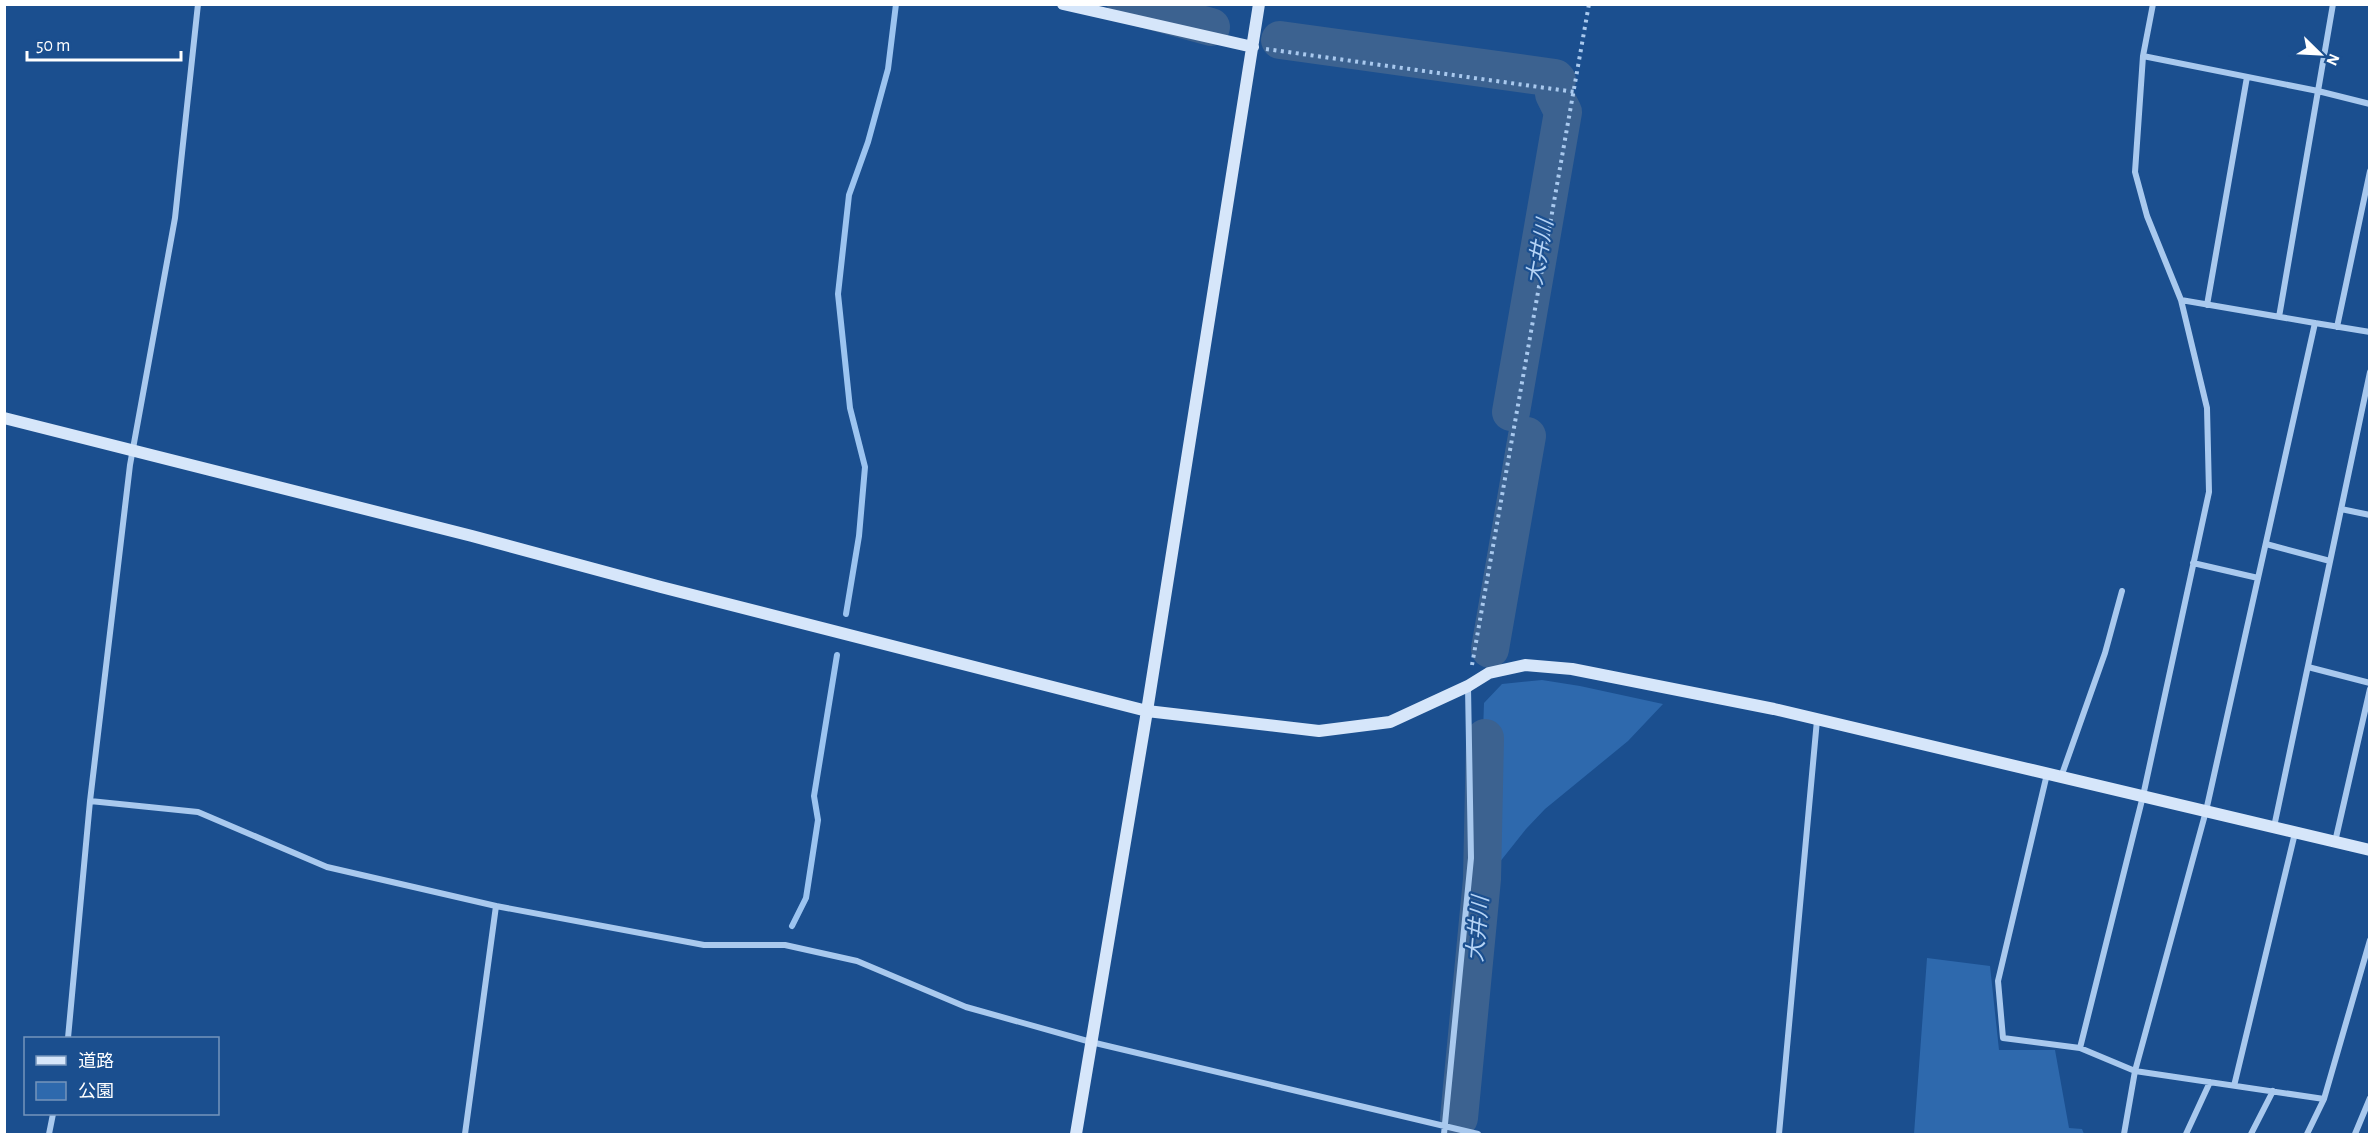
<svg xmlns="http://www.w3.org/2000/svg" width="2374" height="1139" font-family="'Alegreya Sans','Noto Sans JP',sans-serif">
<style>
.green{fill:#2e69ad}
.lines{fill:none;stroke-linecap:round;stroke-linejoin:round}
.stream{stroke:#9cc4f0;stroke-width:6}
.river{stroke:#3c6290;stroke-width:38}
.path{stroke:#a9c9ee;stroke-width:4;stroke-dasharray:3 4.5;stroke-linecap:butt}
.street{stroke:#a9c9ee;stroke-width:6}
.secondary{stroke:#d6e6fa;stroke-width:12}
.labels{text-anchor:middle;stroke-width:4.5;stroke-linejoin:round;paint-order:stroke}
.water-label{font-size:22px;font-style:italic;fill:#b5d3f5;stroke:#1b4f8f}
</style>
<rect width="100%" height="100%" fill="#1b4f8f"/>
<path class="green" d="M1542,680L1580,686L1663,704L1628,741L1545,809L1526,829L1495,868L1486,865L1487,761L1490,751L1483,732L1484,703L1502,684Z
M1927,958L1990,966L1999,1050H2055L2069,1128L2082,1129L2084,1134H1914Z"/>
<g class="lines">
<path class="stream" d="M846,614L859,536L865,467L850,408L838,294L849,195L868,142L888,69L896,4
M792,926L806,898L818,820L814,796L837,655"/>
<path class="river" d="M1126,4L1211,27
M1280,40L1555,78L1557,80
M1511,412L1563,112L1554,94
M1490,649L1527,436
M1459,1118L1482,879L1485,738"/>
<path class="path" d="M1266,49L1575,92
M1472,665L1589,4"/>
<path class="street" d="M2333,4L2318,91L2370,104
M2143,56L2153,4
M2181,300L2147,216L2135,172L2143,56L2318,91L2279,317
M2207,305L2247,77
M2315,323L2206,811L2135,1071L2080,1048L2143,796L2209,492L2207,408L2181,300L2315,323L2370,332
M2337,327L2370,171
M2341,509L2370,515
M2266,544L2330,561
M2193,563L2258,578
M2308,667L2370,683
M2047,774L1998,981L2003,1038L2080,1048
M2061,777L2105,653L2122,591
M90,801L198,812L327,867L496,906
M2274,827L2370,372
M2335,842L2370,689
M68,1038L90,801L130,465L175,218L198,4
M2234,1086L2295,833
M49,1134L53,1114
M465,1134L496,906L704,945H785L857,961L966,1007L1091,1042L1478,1134
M1444,1134L1471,858L1468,687
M1779,1134L1817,720
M2124,1134L2135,1071L2324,1099L2370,940
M2186,1134L2210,1082
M2251,1134L2273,1091
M2307,1134L2324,1099
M2355,1134L2370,1098"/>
<path class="secondary" d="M1063,4L1253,47
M4,418L472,536L661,587L1147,711L1319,731L1390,722L1468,686L1489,673L1525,665L1572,669L1774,709L2370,850
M1076,1134L1147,711L1259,4"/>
</g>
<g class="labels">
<g class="water-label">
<text transform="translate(1539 252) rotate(-80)" y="8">大井川</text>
<text transform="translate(1477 929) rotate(-85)" y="8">大井川</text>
</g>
</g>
<rect width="2374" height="1139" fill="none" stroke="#ffffff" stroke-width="12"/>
<rect x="24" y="1037" width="195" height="78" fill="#1b4f8f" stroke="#7695bc" stroke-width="1.5"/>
<rect x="36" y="1056" width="30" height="9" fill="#d6e6fa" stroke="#7695bc" stroke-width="1.5"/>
<text x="78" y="1067" font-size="18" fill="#ffffff">道路</text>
<rect x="36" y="1082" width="30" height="18" fill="#2e69ad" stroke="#7695bc" stroke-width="1.5"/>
<text x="78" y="1097" font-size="18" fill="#ffffff">公園</text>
<g transform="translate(2320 54) rotate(114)" stroke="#1b4f8f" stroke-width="4.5" paint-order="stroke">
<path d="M0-4.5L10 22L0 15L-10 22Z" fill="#ffffff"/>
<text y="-9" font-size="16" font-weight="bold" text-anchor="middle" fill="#ffffff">N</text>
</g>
<path d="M27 51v9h154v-9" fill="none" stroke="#ffffff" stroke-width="3"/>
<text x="36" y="51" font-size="18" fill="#ffffff" stroke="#1b4f8f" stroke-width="4.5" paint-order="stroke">50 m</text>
</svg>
